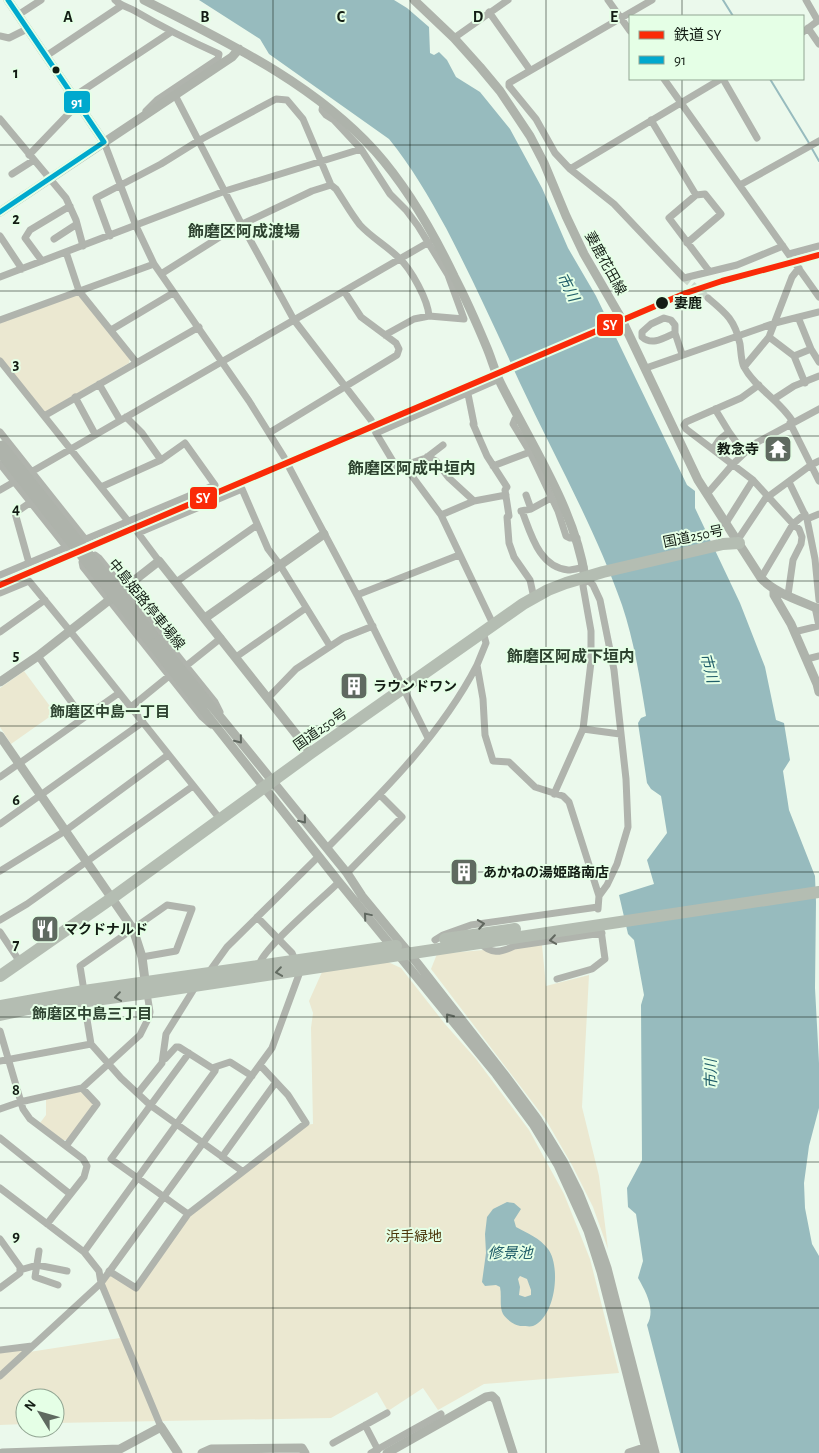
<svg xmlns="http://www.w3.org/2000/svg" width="819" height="1453" font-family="'Alegreya Sans','Noto Sans JP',sans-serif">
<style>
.green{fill:#ebe8d1}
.water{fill:#97bbbe;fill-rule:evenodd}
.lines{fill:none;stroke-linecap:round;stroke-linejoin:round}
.stream{stroke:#97bbbe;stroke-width:2}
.street-tunnel{stroke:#cbd8cc;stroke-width:7;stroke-dasharray:7 3.5;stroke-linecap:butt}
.street{stroke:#b0b4ad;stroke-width:7}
.secondary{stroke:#aeb3ab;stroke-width:9}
.highway{stroke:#b4bdb2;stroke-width:12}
.secondary-bridge{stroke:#aeb3ab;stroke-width:9}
.bus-1-casing{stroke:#e5ffe6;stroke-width:9}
.bus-1{stroke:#00a9ce;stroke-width:5}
.rail-1-casing{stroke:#e5ffe6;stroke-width:10}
.rail-1{stroke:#fa2b08;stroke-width:6}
.oneway{stroke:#606860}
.oneway2{stroke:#626860}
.oneway3{stroke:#646d63}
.grid{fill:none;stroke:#131d14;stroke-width:1;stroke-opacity:0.55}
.bus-dot{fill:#131d14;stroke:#e5ffe6;stroke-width:2}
.labels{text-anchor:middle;stroke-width:4;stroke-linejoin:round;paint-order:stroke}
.street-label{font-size:14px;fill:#131d14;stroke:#e5ffe6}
.stop-label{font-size:14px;font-weight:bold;fill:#131d14;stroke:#e5ffe6;text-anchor:start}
.poi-label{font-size:14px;font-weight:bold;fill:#131d14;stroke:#e5ffe6;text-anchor:start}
.park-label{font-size:14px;fill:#493508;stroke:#e5ffe6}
.water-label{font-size:15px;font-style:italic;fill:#205e69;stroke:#e5ffe6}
.neighbourhood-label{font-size:15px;font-weight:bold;fill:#2e4330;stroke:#e5ffe6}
.quarter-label{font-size:16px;font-weight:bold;fill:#2e4330;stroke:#e5ffe6}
.grid-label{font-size:16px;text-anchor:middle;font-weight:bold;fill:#131d14;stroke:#e5ffe6;stroke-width:4;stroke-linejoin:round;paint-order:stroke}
.line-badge{stroke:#e5ffe6;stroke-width:2}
.badge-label{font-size:14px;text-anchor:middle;font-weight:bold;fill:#fff}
</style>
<rect width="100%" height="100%" fill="#ebf9ec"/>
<path class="green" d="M76,295L80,297L130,358L129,363L45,412L0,358V323Z
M24,671L55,713L11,744L0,727V688Z
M542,945L546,986L589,975L582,1107L599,1176L608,1249L593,1207L572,1165L546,1120L431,969L437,954Z
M388,962L401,968L445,1024L476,1059L529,1130L564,1194L590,1259L619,1373L484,1384L438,1410L423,1388L388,1411L377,1392L331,1418L55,1423V1398H25V1424L0,1425V1353L22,1350L29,1352L120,1338L104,1283L111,1274L137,1291L191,1214L305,1125L313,1124L311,1028L313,1013L309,1001L322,972Z
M81,1090L92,1102L93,1106L67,1140H63L40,1123L46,1115V1099Z"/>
<path class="water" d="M199,0H394L407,8L429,27L430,53L434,55L439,52L447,60L456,77L480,92L510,129L542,188L568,248L596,296L687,485L695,491V508L740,603L765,667L776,720L784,723L790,760L783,771L789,810L815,876L816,902L815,988L819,1063V1108L809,1146L804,1183L805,1208L812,1244L819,1256V1453H680L647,1325C656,1310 646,1292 638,1278L643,1261L636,1214L628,1207L627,1188L642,1160L641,1005L644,995L634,940L628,934L619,895L654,884L647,860L667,833L661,796L651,789L647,783L638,723L641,718L646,716C640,678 634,641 622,605C595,528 554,456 519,381C496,330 472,278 446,228C429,197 411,166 389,139L269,54L260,39Z
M507,1202L514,1203L521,1209L514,1220L516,1227C527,1233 540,1238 548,1249C561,1266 556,1316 533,1326C530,1327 525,1326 522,1326C515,1326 507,1320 503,1314C499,1306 502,1296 500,1287L496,1285L485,1286L482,1282L486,1253L485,1234L487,1217L493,1209ZM520,1276L527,1279L531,1290V1295L525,1297L519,1295L520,1287L518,1279Z"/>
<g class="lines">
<path class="stream" d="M723,0L733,16
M770,79L809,143
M811,147L819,161"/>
<path class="street-tunnel" d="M684,278L708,298
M371,420L376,433"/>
<path class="street" d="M115,0C121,6 128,7 135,11C162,27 190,41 219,54L218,59L157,100L146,111
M608,0L630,31
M652,0L509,83V86L536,119L555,153L570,169L614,204L684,278L737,265L783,246
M806,0L818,21
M489,12L530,70
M18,15L41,0
M808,28L819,44
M803,32L819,20
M0,36L9,38L27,29
M454,38L508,0
M46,56L121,6
M664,79L819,297
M723,79L757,138
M175,95L242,225L294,320L371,420
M73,97L171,32
M323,105L322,110L326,115L334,120L361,149L390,194L406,210L418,226L448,275H454
M0,119L66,198L76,220L83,246
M651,120L696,195L705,194L721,214L687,243
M104,142L136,226L154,264L249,401L284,457
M29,155L78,104
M570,169L721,79
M12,174L34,160
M740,185L819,141
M696,195L669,218L709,271
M0,236L22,269
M110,236L96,198L161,164L198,141L276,99L287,100L303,119L331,185L336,189C344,201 351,214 360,225C372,238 387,246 399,258C411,269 428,300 429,316
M54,239L77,224
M66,252L79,291L136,362
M789,254L819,246
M42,261L25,238L30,230L70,206
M161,274L234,228L312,191L331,185
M0,277L225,191L361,149
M708,298C726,313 735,320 740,344C741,351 741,361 744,367C755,388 781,401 793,422
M798,317L811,349L819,362
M0,320L154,264
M111,330L173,293
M675,333C664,338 652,346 642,337V332L651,324L664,318L671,320L675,325V333L682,354
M385,335L414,319L429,316L464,319L448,275
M769,337L794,356L805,383
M794,356L811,349
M0,361L128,521
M744,367L769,337L792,277L799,268
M646,368L775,323L819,312
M99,384L120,420
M759,385L741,398L686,422L684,425L686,429L753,480L793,524L799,529L802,537L801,544L793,560L788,595
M468,394L474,424H473L487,456L507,487L505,490L509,516L507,517L509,543L514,557L530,580L534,598
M75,397L95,434
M774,399L794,386L819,376
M715,409L729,432L744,453
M44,416L199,327
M126,417L142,433L161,460
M790,423L819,481
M0,432L85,539
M269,433L397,355L399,349L396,343L361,317L344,291
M713,449L719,440L729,432
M530,452L558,511L566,536L570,538H577
M427,457L436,461L449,478L474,501
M0,464L67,548
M493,466L530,452L513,424L515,419L518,418
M289,467L357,595L428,738
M406,468L408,464L426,458L443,445
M789,482L807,519L815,559L819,600
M0,490L429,242
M707,494L733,464L754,444L819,409
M526,495L531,509
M769,496L811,465L819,461
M521,511L531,509L551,498
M522,511C531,534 539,567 568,570C573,570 579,568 584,567
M441,515L474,501L506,495
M807,519L819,514
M726,523L753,480
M737,541L767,496
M159,561L138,533L242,489L268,549L280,565L330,646
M29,563L15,513L31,502
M0,575L215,485L185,443L161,460L101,487
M761,578L793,524L805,514
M176,582L257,525
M0,593L29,581L70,631L220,819
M357,595L459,555
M493,624L441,515L406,468H397L376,433L499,379
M0,632L45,600
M483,632L486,643L477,665L483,699L485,735L493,761L509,762L535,787L563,796L569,802L599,896L598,909
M794,632L819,626L815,607
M38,656L83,718
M236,657L306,608
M807,659L819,656
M186,666L221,638
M268,698L296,669L343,638L373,626
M131,707L169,676
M211,725L202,717L83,567L82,562L95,555L99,558L215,702L220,712
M583,729L620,734
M0,777L119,693
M554,794L583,729L591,662V631L583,586L585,577L593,585L600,600L614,670L626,779L628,827L617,864L607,885L599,896
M0,824L143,722
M327,848C382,793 441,735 477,665
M0,871L65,831L168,755
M347,873L402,817L380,795
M257,917L292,953L295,960
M0,920L27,904L193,786
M0,932L20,962
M435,940L443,935L471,925L598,907
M480,943C491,954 500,953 514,946L602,933
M259,965C264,947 323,898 339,882
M209,972L227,947L319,856
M557,979L592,969L605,959L601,930
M84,991L80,966L167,905L192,909L176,951L142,957
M84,1001L91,1044L121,1078L150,1105L242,1171
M0,1031L23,1109L30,1119L83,1159L87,1166L84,1177L47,1224
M163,1059H165L176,1047H179L212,1068L230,1062L252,1076
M0,1061L91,1044
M138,1093L162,1063L166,1034L194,989V985
M0,1109L20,1102L82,1088L140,1035L149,1017L150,1012L147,993
M0,1138L70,1194
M66,1146L97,1104L82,1088
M222,1157L276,1082
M0,1188L84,1252L99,1271L101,1283L161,1427
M188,1214L111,1159L189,1053
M0,1239L20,1267V1273L0,1288
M39,1251L35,1277L58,1285
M84,1252L215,1071L216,1067
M20,1270L37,1265L67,1271
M109,1271L136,1288L188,1214L306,1123L288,1095L260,1065
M0,1350L32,1346
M0,1376L101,1283L272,1048L301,969
M365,1425L378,1450
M333,1443L387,1413
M371,1453L441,1414"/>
<path class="secondary" d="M8,0L104,142
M144,0C226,42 312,82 375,151C407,187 433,232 454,276C466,299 477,324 487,348C492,360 495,372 501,384C531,444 575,510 585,577
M414,0L454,38L480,67L500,91L530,136L544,163L566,216L584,254L621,318L698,480L761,578C774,593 801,601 819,609
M0,212L232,57L239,49
M774,589V595L791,624L817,684L819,692
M205,618L324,534
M153,634L347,873L362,896L418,964L504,1074L538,1120L563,1161L579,1193L595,1233L607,1268L655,1453
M147,639L339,882L496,1074L533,1124L558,1165L588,1231L601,1272L647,1453
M0,682L38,656L159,561L311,753
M0,736L133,929L142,957L146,988
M2,1453L120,1449L161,1427L178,1453
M202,1453L211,1449L302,1448L305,1453
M387,1453L486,1397L492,1396L496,1400L513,1453
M629,1453L650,1446"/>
<path class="highway" d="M445,939L515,929
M0,976L112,898L311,753L523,604L548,590L566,583L603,572L723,544L739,543
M0,1006L84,991L396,946
M0,1015L28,1009L147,993L819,892"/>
<path class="secondary-bridge" d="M2,445L153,634
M0,453L147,639"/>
<defs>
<path id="bus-1" d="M8,0L104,142
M0,212L104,142"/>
</defs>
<use href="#bus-1" class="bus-1-casing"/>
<use href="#bus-1" class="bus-1"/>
<defs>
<path id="rail-1" d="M0,585L686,293L722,281L819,255"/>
</defs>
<use href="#rail-1" class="rail-1-casing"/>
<use href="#rail-1" class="rail-1"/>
</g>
<defs><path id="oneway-chevron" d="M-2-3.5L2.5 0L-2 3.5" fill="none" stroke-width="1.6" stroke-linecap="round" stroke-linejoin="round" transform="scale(1.25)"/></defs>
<g class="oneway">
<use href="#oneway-chevron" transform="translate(239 740) rotate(51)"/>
<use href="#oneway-chevron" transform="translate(303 820) rotate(51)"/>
<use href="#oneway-chevron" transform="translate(367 916) rotate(-130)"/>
<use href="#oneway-chevron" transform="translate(449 1017) rotate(-129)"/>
</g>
<g class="oneway2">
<use href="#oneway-chevron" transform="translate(481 924) rotate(-9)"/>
<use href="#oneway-chevron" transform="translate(553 940) rotate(172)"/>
</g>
<g class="oneway3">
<use href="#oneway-chevron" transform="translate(279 972) rotate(172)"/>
<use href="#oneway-chevron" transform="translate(118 997) rotate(172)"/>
</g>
<path class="grid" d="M136,0V1453M273,0V1453M410,0V1453M546,0V1453M682,0V16M682,79V1453M0,145H819M0,291H819M0,436H819M0,581H819M0,726H819M0,872H819M0,1017H819M0,1162H819M0,1308H819"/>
<defs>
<symbol id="temple-square" viewBox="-11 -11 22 22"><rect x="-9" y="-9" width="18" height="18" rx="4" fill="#5f6a60" stroke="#e5ffe6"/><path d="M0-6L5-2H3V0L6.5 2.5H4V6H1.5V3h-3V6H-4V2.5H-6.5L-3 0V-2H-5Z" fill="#fff"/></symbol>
<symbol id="building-square" viewBox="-11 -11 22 22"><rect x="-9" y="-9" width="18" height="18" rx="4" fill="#5f6a60" stroke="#e5ffe6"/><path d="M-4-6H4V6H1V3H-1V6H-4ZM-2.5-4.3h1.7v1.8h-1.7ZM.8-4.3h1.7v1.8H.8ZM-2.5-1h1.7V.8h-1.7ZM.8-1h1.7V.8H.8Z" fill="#fff"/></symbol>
<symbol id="restaurant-square" viewBox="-11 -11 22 22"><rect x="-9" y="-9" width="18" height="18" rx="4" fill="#5f6a60" stroke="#e5ffe6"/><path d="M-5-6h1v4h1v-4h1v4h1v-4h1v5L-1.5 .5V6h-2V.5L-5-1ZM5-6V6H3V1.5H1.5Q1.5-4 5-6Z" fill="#fff"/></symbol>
</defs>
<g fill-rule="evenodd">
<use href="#temple-square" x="762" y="433" width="32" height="32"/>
<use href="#building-square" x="338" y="670" width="32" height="32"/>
<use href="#building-square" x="448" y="856" width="32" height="32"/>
<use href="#restaurant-square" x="29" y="913" width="32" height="32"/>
</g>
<g class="bus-dot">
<circle cx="56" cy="70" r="4.5"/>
<circle cx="662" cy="303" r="7"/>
</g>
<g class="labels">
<g class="street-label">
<text transform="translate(606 263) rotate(61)" y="5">妻鹿花田線</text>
<text transform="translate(693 536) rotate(-12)" y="5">国道250号</text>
<text transform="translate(147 604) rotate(51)" y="5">中島姫路停車場線</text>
<text transform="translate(320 729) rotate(-35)" y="5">国道250号</text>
</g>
<g class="stop-label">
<text x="674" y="308">妻鹿</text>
</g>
<g class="poi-label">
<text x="759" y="454" text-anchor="end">教念寺</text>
<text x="373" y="691">ラウンドワン</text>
<text x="483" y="877">あかねの湯姫路南店</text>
<text x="64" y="934">マクドナルド</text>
</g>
<g class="park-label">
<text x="414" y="1241">浜手緑地</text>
</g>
<g class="water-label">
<text transform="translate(568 287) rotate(63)" y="5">市川</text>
<text transform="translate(709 668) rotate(75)" y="5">市川</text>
<text transform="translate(711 1074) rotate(-91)" y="5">市川</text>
<text x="510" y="1258">修景池</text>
</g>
<g class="neighbourhood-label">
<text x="110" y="717">飾磨区中島一丁目</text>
<text x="92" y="1019">飾磨区中島三丁目</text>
</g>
<g class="quarter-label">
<text x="244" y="237">飾磨区阿成渡場</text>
<text x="412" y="474">飾磨区阿成中垣内</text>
<text x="571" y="662">飾磨区阿成下垣内</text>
</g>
</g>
<g class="grid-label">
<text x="68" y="22">A</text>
<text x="205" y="22">B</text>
<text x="341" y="22">C</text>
<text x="478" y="22">D</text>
<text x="614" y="22">E</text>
<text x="16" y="78">1</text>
<text x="16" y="224">2</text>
<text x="16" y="369">3</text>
<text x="16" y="514">4</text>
<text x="16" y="660">5</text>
<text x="16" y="805">6</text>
<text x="16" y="950">7</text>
<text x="16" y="1095">8</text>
<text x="16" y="1241">9</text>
</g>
<g class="line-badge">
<rect x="63" y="90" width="28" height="24" rx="5" fill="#00a9ce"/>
<rect x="596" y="313" width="28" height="24" rx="5" fill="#fa2b08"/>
<rect x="189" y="486" width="29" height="24" rx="5" fill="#fa2b08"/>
</g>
<g class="badge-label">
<text x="77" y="107">91</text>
<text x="610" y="330">SY</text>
<text x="203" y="503">SY</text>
</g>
<rect x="629" y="15" width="175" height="65" fill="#e5ffe6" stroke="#91a592"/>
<rect x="639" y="31" width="25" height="8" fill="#fa2b08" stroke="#91a592"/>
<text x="674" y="40" font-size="15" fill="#131d14">鉄道 SY</text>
<rect x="639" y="56" width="25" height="8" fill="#00a9ce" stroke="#91a592"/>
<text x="674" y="65" font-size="15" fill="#131d14">91</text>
<g transform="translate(40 1413) rotate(307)"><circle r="24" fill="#e5ffe6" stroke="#91a592"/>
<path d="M0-4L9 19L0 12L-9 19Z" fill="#5f6a60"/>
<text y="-8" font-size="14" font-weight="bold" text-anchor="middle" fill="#131d14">N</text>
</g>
</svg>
